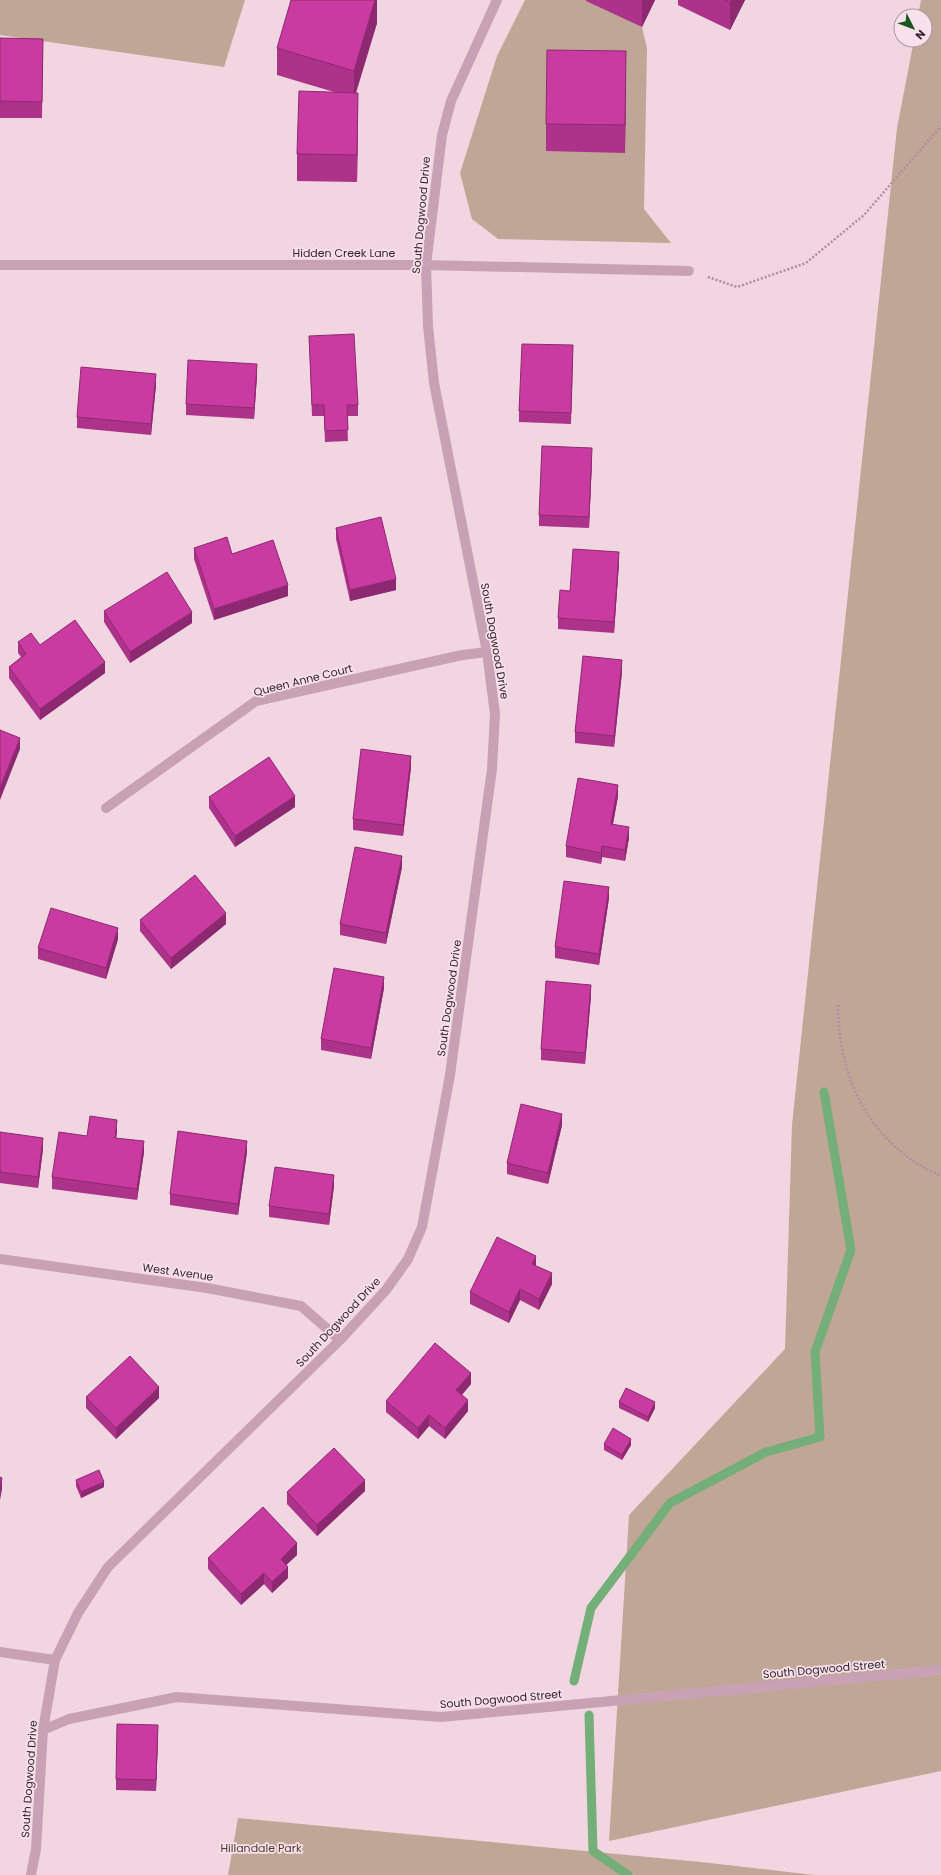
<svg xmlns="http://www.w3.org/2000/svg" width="941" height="1875" font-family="Poppins,sans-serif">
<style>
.green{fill:#c0a696}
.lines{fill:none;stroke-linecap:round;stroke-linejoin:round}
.stream{stroke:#74ae79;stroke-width:9}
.path{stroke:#b48ca1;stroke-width:2.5;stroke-dasharray:2 2;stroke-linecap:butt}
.street{stroke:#c9a1b5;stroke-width:10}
.wall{fill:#ad338a}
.shaded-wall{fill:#8d2970}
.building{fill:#c93ba0;stroke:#8d2970}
.labels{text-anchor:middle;stroke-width:3.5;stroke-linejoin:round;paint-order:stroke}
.street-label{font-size:11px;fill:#33242e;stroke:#f9e1eb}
.park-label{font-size:11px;fill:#513928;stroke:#f9e1eb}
</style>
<rect width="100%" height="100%" fill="#f1d5e1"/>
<path class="green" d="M0,0H245L224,67L0,35Z
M525,0H593L642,27L647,48L644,209L671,243L498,239L472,219L460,173L497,56Z
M921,0H941V1771L609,1841L629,1515L785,1349L792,1125L897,128L914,40H925V16H918Z
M238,1818L701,1862L814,1875H228Z"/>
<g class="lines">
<path class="stream" d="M574,1681L591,1608L670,1503L766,1452L820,1437L815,1352L851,1250L824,1092
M589,1715L593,1851L628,1875"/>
<path class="path" d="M708,277L737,287L806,263L864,215L941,126
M838,1005C838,1079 871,1146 941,1176"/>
<path class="street" d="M0,265H426L689,271
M106,808L256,701L462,655L487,652
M0,1259L207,1288L301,1306L340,1340
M0,1652L55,1660
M43,1730L69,1719L177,1697L441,1717L941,1670
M31,1875L36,1849L43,1730L55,1660L78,1613L108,1567L340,1340L386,1290L408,1259L422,1227L450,1075L492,769L495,714L487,652L434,383L428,326L426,265L442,135L451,101L497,0"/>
</g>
<path class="wall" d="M377,0V23L356,93L358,120L357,182L297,181V154L334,92L277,75V48Z
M586,0H655L642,27L586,1Z
M678,0H745L730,30L678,5Z
M0,38L43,39L42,118H0Z
M626,79L625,153L546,151V124Z
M309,336L358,405V416H347L348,441L325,442L324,416H312Z
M573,356L571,424L519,422V411Z
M257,375L254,419L186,415V404Z
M156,385L151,435L77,428V417Z
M592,459L589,528L539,526V515Z
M336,528L396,590L350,601L336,539Z
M194,548L232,554L288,596L214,620L194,559Z
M619,563L614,633L558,629V618L570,591Z
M104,611L192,623L130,663L104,622Z
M18,642L40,645L105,673L40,720L9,678V667L21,657L18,653Z
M622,672L614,747L575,743V732Z
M411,767L403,836L353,830V819Z
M618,796L613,824L629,838L625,861L602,857L601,864L566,857V846Z
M209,797L295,807L235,847L209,808Z
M402,867L386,944L340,935V924Z
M609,898L599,965L555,958V947Z
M140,920L226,924L171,969L140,931Z
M118,939L106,979L38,959V948Z
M384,988L371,1059L321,1050V1039Z
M591,996L585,1064L541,1060V1049Z
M562,1125L548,1184L507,1174V1163Z
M117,1131L116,1138L144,1152L137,1200L52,1189V1177L87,1136Z
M0,1132L43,1149L38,1188L0,1183Z
M247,1152L238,1215L170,1205V1194Z
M334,1186L329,1225L269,1217V1206Z
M536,1266L552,1284L539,1310L520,1300L509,1323L470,1304V1292Z
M471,1384L462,1395L468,1411L445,1439L429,1426L418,1439L386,1412V1401Z
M86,1397L159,1398L116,1439L86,1408Z
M619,1402L655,1408L648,1422L619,1408Z
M604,1444L631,1445L622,1460L604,1450Z
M76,1480L104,1487L81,1498L76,1486Z
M365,1491L317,1536L287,1504V1492Z
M297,1555L286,1565L288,1578L272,1593L264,1584L241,1605L208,1569V1558Z
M158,1736L156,1791L116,1790V1779Z"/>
<path class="shaded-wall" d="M375,0H377V23L354,98V71Z
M642,0H655L642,27Z
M732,0H745L730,30V3Z
M626,51V79L625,153V125Z
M358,93V120L357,182V155Z
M257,364V375L254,419V408Z
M156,374V385L151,435V424Z
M592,448V459L589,528V517Z
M619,552V563L614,633V622Z
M396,579V590L350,601V590Z
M288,585V596L214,620V609Z
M192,612V623L130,663V652Z
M622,660V672L614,747V736Z
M105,662V673L40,720V709Z
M20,738V749L0,800V788Z
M411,756V767L403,836V825Z
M618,785V796L611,835V824Z
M295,796V807L235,847V836Z
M629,827V838L625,861V850Z
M602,846V857L601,864V853Z
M402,856V867L386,944V933Z
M609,887V898L599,965V954Z
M226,913V924L171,969V958Z
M118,928V939L106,979V968Z
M384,977V988L371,1059V1048Z
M591,985V996L585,1064V1053Z
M562,1114V1125L548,1184V1173Z
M117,1120V1131L115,1149V1138Z
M43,1138V1149L38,1188V1177Z
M144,1141V1152L137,1200V1189Z
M247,1141V1152L238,1215V1204Z
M334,1175V1186L329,1225V1214Z
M536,1256V1268L532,1264Z
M552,1273V1284L539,1310V1299Z
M520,1289V1300L509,1323V1312Z
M471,1373V1384L456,1401V1390Z
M159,1387V1398L116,1439V1428Z
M468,1400V1411L445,1439V1428Z
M655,1402V1408L648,1422V1417Z
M429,1415V1426L418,1439V1428Z
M631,1439V1445L622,1460V1455Z
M2,1478V1489L0,1500V1489Z
M365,1480V1491L317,1536V1525Z
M104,1482V1487L81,1498V1492Z
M297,1543V1555L281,1570V1559Z
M288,1567V1578L272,1593V1582Z
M264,1573V1584L241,1605V1594Z
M158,1725V1736L156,1791V1780Z"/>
<path class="building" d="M291,0H375L354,71L277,48Z
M725,0H732L730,3Z
M0,38L43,39L42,102L0,101Z
M547,50L626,51L625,125L546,124Z
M299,91L358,93L357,155L297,154Z
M354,334L358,405H347L348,430L325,431L324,405H312L309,336Z
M522,344L573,345L571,413L519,411Z
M188,360L257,364L254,408L186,404Z
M81,367L156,374L151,424L77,417Z
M542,446L592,448L589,517L539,515Z
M381,517L396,579L350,590L336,528Z
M227,537L232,554L273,540L288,585L214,609L194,548Z
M573,549L619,552L614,622L558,618L560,590L570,591Z
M167,572L192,612L130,652L104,611Z
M75,620L105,662L40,709L9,667L26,654L18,642L31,633L40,645Z
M583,656L622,660L614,736L575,732Z
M0,730L20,738L0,788Z
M361,749L411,756L403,825L353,819Z
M269,757L295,796L235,836L209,797Z
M578,778L618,785L611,824L629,827L625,850L602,846L601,853L566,846Z
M355,847L402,856L386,933L340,924Z
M195,875L226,913L171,958L140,920Z
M564,881L609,887L599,954L555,947Z
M51,908L118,928L106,968L38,948Z
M334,968L384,977L371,1048L321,1039Z
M546,981L591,985L585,1053L541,1049Z
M521,1104L562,1114L548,1173L507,1163Z
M90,1116L117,1120L115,1138L144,1141L137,1189L52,1177L59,1132L87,1136Z
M178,1131L247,1141L238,1204L170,1194Z
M0,1132L43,1138L38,1177L0,1172Z
M275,1167L334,1175L329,1214L269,1206Z
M497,1237L536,1256L532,1264L552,1273L539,1299L520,1289L509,1312L470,1292Z
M435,1343L471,1373L456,1390L468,1400L445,1428L429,1415L418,1428L386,1401Z
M130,1356L159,1387L116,1428L86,1397Z
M626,1388L655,1402L648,1417L619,1402Z
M613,1428L631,1439L622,1455L604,1444Z
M334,1448L365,1480L317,1525L287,1492Z
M99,1470L104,1482L81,1492L76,1480Z
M0,1477L2,1478L0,1489Z
M263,1507L297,1543L281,1559L288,1567L272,1582L264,1573L241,1594L208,1558Z
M117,1724L158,1725L156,1780L116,1779Z"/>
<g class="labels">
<g class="street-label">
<text transform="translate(421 215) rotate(-85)" y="4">South Dogwood Drive</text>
<text x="344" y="257">Hidden Creek Lane</text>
<text transform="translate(495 641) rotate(80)" y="4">South Dogwood Drive</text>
<text transform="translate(303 680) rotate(-14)" y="4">Queen Anne Court</text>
<text transform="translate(449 998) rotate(-82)" y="4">South Dogwood Drive</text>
<text transform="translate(178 1272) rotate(8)" y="4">West Avenue</text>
<text transform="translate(338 1322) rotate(-47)" y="4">South Dogwood Drive</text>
<text transform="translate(824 1669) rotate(-5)" y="4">South Dogwood Street</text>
<text transform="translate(501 1699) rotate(-5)" y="4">South Dogwood Street</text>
<text transform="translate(29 1779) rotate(-86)" y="4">South Dogwood Drive</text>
</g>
<g class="park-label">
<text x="261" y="1852">Hillandale Park</text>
</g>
</g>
<g transform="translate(913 28) rotate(132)"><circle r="19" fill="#f9e1eb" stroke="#aa959f"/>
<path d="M0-3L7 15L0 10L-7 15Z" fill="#195520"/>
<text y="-6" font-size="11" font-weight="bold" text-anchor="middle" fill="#33242e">N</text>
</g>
</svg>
